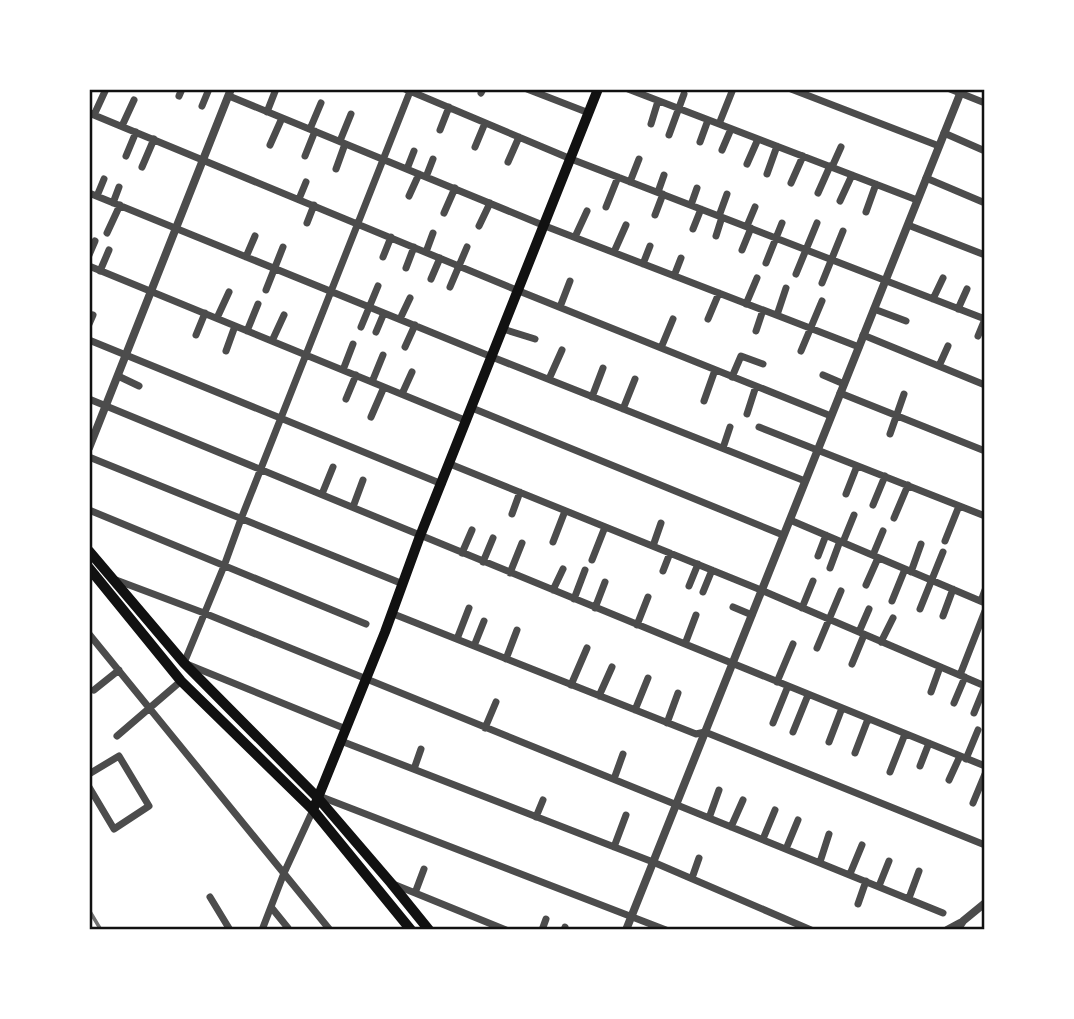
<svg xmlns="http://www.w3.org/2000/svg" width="1074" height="1019" font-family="Inter,sans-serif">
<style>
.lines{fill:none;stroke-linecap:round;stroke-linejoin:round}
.minor{stroke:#4c4c4c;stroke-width:7}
.tertiary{stroke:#4c4c4c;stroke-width:8}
.secondary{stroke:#111;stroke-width:10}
.rail{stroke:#707070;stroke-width:3.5}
.neatline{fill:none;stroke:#111;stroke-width:2.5}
</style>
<rect width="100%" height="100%" fill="#fff"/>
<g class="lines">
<path class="minor" d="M405,89L571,159L985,319
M527,89L589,113
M628,89L917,200
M791,89L939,146
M950,89L985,103
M481,93L483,89
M179,96L182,89
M229,96L545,226L859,347
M202,106L209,89
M267,112L276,89
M89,113L519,291L831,416
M94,115L106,89
M651,124L658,101
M719,124L733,89
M122,126L134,100
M310,129L321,103
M440,130L449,107
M944,133L985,151
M669,135L684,94
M340,141L351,114
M700,142L708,120
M270,145L282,118
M475,147L485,123
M722,150L731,129
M126,156L136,132
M305,156L315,131
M508,162L519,137
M747,164L758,139
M142,167L154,139
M832,167L841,147
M336,169L345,144
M407,169L414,151
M767,174L777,146
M426,177L433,159
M926,178L985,203
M630,182L639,159
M791,183L803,156
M658,192L664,175
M89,193L492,357L805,481
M818,193L830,166
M97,196L104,179
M409,196L419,174
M299,199L306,182
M840,201L852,175
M113,203L119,187
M691,205L697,188
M606,207L618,177
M866,212L876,184
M444,213L455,188
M655,215L663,194
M719,216L727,194
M307,223L314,205
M908,225L985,255
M479,226L490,203
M747,226L755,207
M693,229L701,209
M107,233L120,205
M716,236L722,217
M575,237L587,211
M742,250L751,228
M426,252L433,233
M614,252L626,225
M89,255L95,241
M246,257L255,236
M383,257L391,237
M766,263L782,223
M643,264L650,246
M89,266L467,421
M406,268L414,247
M100,271L109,250
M796,274L817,223
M674,276L681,258
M431,279L440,258
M822,283L843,231
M450,287L467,247
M266,290L283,247
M933,299L943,278
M746,304L757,278
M560,307L570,281
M874,309L906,321
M958,309L967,289
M777,315L786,288
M217,318L229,292
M400,319L410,298
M708,319L719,293
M89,324L93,315
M361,327L378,286
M503,329L535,339
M247,331L258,304
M756,331L763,310
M376,332L384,313
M196,335L205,313
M863,335L985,385
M978,336L985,319
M89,340L442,484
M272,341L284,315
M405,347L415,325
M661,348L673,319
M226,351L235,326
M801,351L822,301
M939,366L948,346
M343,370L353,344
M823,375L844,384
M118,376L139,386
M732,377L741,356L763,364
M549,379L562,350
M372,382L383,355
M840,393L985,451
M402,394L412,372
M592,397L603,368
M89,399L685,644L985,766
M346,399L356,375
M704,401L715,370
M472,408L783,535
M623,409L635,379
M747,414L756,386
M371,417L384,387
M759,427L985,516
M890,434L904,394
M723,448L730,427
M89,457L403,584
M450,464L761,590L985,686
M322,494L333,467
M846,494L857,466
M873,505L885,476
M353,507L363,480
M89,510L366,624
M512,514L520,492
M894,518L908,485
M790,520L985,603
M945,541L959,506
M553,542L565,511
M843,542L854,515
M653,546L661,523
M462,553L472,530
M873,555L883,531
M818,556L826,535
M592,560L605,527
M483,562L493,538
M830,568L840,541
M663,571L670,553
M911,572L921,544
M510,573L522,543
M116,580L204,613L943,913
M866,585L878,558
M689,586L698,564
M553,590L563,569
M703,592L712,570
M574,599L585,570
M892,601L905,569
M981,601L985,590
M733,607L752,615
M595,608L605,582
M802,608L813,581
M920,609L943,552
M391,613L696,734L705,732L985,845
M943,616L953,589
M637,625L648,597
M859,632L869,609
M89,634L330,930
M457,639L469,608
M881,642L893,618
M685,644L696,615
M474,646L484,621
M817,648L841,591
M506,659L517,630
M852,664L864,635
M960,675L985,611
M777,682L793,644
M571,685L587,648
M94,690L119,670
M931,692L940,667
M599,696L612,667
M954,703L965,677
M635,710L648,678
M974,713L985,686
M667,723L678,693
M773,723L788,686
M485,728L496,702
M346,729L184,663L224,566L241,519L411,89
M793,732L808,695
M117,736L181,681
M341,741L653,862L811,930
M829,742L842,708
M855,753L868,719
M966,759L978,730
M920,766L929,743
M414,769L421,749
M890,772L905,734
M89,774L119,756L149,806L114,829L89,787
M614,779L623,754
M949,780L960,756
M319,796L666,930
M973,803L985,774
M536,817L543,800
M709,818L719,790
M731,827L743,800
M763,839L775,810
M614,847L626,815
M786,849L798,820
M820,862L829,834
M850,874L862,845
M692,878L699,858
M393,884L506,930
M879,886L889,861
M415,893L424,869
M210,897L230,930
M909,898L919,871
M858,904L866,881
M271,907L288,928
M262,930L284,873L313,810
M542,930L546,919
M564,930L565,927"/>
<path class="tertiary" d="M89,448L231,89
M626,930L962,89
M947,930L960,923
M957,930L963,921L985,903"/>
<path class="secondary" d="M89,551L184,663L318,798L391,883L429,930
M89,568L181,681L313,810L411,930
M313,810L385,632L420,536L598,89"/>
<path class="rail" d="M89,910L101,930"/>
</g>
<rect width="1074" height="1019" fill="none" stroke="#ffffff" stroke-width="182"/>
<rect x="91" y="91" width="892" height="837" class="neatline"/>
</svg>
